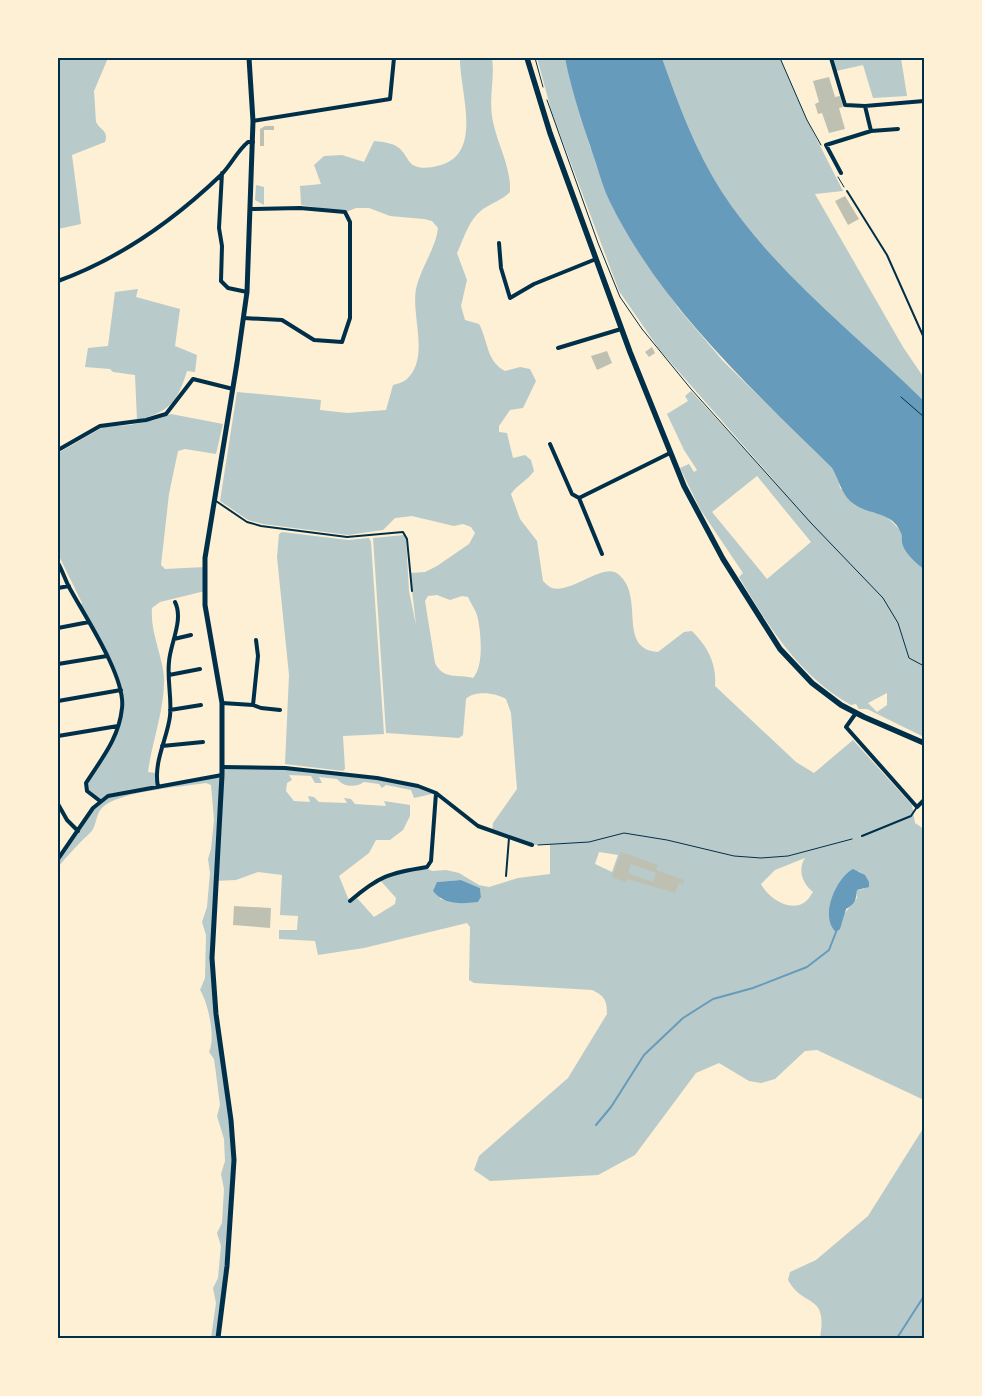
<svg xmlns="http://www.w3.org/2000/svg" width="982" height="1396" font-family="Helvetica,sans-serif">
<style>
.green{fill:#b9caca;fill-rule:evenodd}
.water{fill:#669bbc}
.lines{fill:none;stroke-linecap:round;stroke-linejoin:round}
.stream{stroke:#669bbc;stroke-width:2}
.building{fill:#bec0b2;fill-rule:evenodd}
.path{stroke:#003049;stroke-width:1}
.service{stroke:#003049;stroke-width:2}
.minor{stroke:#003049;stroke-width:4}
.secondary{stroke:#003049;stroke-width:5}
.primary{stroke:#003049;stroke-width:5.5}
.neatline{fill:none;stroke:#003049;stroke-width:2}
</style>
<rect width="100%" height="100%" fill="#fdf0d5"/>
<path class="green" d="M58,58H108L94,91L96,122C100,130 109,131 105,142L72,155L81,224L58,229Z
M460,58H492C495,77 489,96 492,116C496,143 511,164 510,192C502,200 492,203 483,209C469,219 464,238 457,253L467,280L461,306L465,320L479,324C488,340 486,361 505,371L520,367L530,369L536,381L523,408L510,410L499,426V432L507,433L513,458L525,455L531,460L534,471C527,481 518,484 511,494L520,519L537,541L543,581C545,583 549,587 552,588C571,594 604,562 618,574C646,596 616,649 658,652L684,632L692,631C707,646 717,663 715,686L796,762L814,773L853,740L912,805L915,823L924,829V1100L817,1050L805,1051L775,1079L761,1083L749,1081L719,1063L696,1073L635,1155L598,1175L490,1181L474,1170L479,1156L568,1078L607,1014C607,1001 605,996 592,990L474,983L469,980L470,927L467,923L364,948L318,955L315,941L279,939V930H297L298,916L280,915L282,875L258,872L236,880L215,881L212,958L234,1160L218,1338H211L216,1303L213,1288L218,1278L221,1246L217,1233L222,1223L224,1189L221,1174L225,1161L224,1139L217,1116L220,1105L215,1066L214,1059L209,1052C216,1038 208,1002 200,990L205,978L206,935L202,922L207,907L210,873L208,859L211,849L214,820L211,785L206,783C180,787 123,791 104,806C95,813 97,827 90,833C78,844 68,855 58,867V859L100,801L85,787C101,762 117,738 122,708C126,685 91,628 80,606L82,603L58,554V453L103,427L130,425L155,420L171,414L223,424L216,454L185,449L178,451L169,494L161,565L165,569L205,567V591L160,602L152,608C150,632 162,654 164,677C165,709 152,741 148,772L157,773L158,787L222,775V767H262L401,782L436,793L414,798L411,790L386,785L382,788L379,784L364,782C355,788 344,787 337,779L319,777L322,783H315L311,776L289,775L292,780L287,783L286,791L294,801L310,802L308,796L314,797L319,802L347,803L344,798L351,799L355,804L386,806L384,801L410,805V816L403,830L390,840H376L369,853L339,876L350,903L357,898L374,917L395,904L396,898L379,879L393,873L426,868L432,871L446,870L459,873L479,885L489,887L518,878L550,874V845H532L492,832L493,823L517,789L511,713L506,699C496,693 475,690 466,699L463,735L459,738L386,733L373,538L404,535L406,539L409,591L416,625L410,573L425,572L437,566L469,544L475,533L471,527L463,524L454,526L412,516L395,518L383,530L348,535L263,524L248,520L220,501L237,392L321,400L320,410L347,413L386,410L393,385C397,384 404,382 407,379C430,357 411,316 416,289C421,267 436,248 438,228L432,221L424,219L390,216L369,208H356L346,212L301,205L300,186L321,184L314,165L324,156L342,155L364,162L374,141C384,142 396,143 402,151C408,158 409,165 418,167C426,169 433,167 441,165C484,153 459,89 460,58ZM437,595L450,600L462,596L468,597C471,604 477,612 478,619C481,635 484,666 473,678C458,674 443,680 435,663L425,601L428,596ZM599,852L618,855L612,872L595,864ZM805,858C797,870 803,884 813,892C811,895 808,900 805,902C790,913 768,898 761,884L775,870ZM859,871L869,882L864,889L857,890V898L844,914ZM461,880L480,888L481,897L478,902L464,903L440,899L437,882Z
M537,58H565L590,147L639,252L679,309L723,361L832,468L838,477L840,488L874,513L884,514L901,531L903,546L924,569V737L867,709H859L856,704L851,705C799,676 769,627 739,577L743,573L700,509L680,468L689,464L694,472L697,470L684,450L667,414L688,401L685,396L691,391L786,494L659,349L619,291L552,113ZM757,476L811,542L767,579L712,512ZM887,693V705L877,712L868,703Z
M662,58H780L807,120L843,191L815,194L903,347L924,378V401C856,334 775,273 722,192C696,152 678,103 662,58Z
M833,58H901L907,96L873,98L863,65L836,71Z
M256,185L264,187V205L255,200Z
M138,289L136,297L180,309L175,346L197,355L195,372L187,371C177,403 169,412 137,420L135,375L113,372L110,369L85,367L88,348L108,346L115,292Z
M282,532L348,540L369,538L371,542L384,734L343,736L345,769L343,771L285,764L289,675L277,557L279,534Z
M924,1127V1338H820C828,1292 804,1309 788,1280L790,1272L816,1260L868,1216Z"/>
<path class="water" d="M565,58H662C678,103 696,152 722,192C775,273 856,334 924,401V569C917,564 906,554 903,546C901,542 903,535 900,531C892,512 869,515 854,504C841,495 840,481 832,468C750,387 662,307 610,202C604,190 600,176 596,163C584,128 572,93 565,58Z
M853,869L865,875L869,882V887L857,890C856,900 855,904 846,909L840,929L836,932C819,917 836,878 853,869Z
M461,880L480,888L481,897L478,902C461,904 444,905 433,891L437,882Z"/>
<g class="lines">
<path class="stream" d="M596,1125L611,1107L644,1055L683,1018L713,999L753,988L807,967L829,950L836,932
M897,1338L924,1296"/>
</g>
<path class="building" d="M829,77L835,97L840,96L843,107L839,108L845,129L829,133L822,113L818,114L815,104L819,102L813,81Z
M265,126H274V130H264V146H260V129Z
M845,196L859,219L848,225L835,201Z
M652,347L655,353L649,357L645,352Z
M607,351L612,363L597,370L591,356Z
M621,852L658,865L656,870L684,880L683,884L679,883L675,893L628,879L625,882L612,877ZM631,864L656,873L653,882L628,873Z
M234,906L271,908L270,928L233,925Z"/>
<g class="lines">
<path class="path" d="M535,58L543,87
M780,58L807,120L821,145
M547,100L598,243L620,297L642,329L691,389L811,523L883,598L898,623L909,658L924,666
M838,177L844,187
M901,397L924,417
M538,845L589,842L624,833L667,840L734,856L761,858L788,856L852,839"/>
<path class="service" d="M847,191L887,255L924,338
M216,501L247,522L261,526L347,537L403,532L407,539L412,591
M862,836L911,816L917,807
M506,876L509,838"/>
<path class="minor" d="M831,58L845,105L865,106L924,101
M253,121L390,99L394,58
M871,131L898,129
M222,173L219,228L222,246L221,281L228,288L247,292
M841,173L826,145L871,131L865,106
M499,243L501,268L510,298L534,284L596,259
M58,281C119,259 174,220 221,175C231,165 237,151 248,142H253
M244,318L282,320L314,340L342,342L350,318V222L345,212L300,208L251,209
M558,348L621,329
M550,444L572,494L579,498L602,554
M58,450L100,426L146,420L166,414L193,379L233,389
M579,498L670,453
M58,563C62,570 65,579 69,587C84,615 126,677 122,708C119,738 102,758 86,783L87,791L100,801
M58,588L69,586
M58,628L89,622
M174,639L191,635
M58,664L107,656
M169,675L200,669
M58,701L121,690
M222,703L253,705L258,656L256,640
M253,705L261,708L280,710
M170,710L201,705
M856,713L846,727L917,807L924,800
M58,736L118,726
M162,746L203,742
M222,767L285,768L377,778L418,786L436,793L478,826L532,845
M158,787C153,762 167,740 170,716C172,698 167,680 169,662C170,644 184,620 175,602
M58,804L67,820L78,831
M58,859L93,808L108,796L222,775
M350,901C379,876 389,873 427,867L431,861L436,793"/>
<path class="secondary" d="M218,1338L227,1266L234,1160L231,1120L216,1014L212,958L222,775V703L205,605V558L237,363L247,292L253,121L249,58"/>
<path class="primary" d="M527,58L550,133L630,352L684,486L723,559L780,649L812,683L841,705L864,717L924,743"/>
</g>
<rect width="982" height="1396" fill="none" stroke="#fdf0d5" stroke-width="118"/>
<rect x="59" y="59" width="864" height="1278" class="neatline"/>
</svg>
